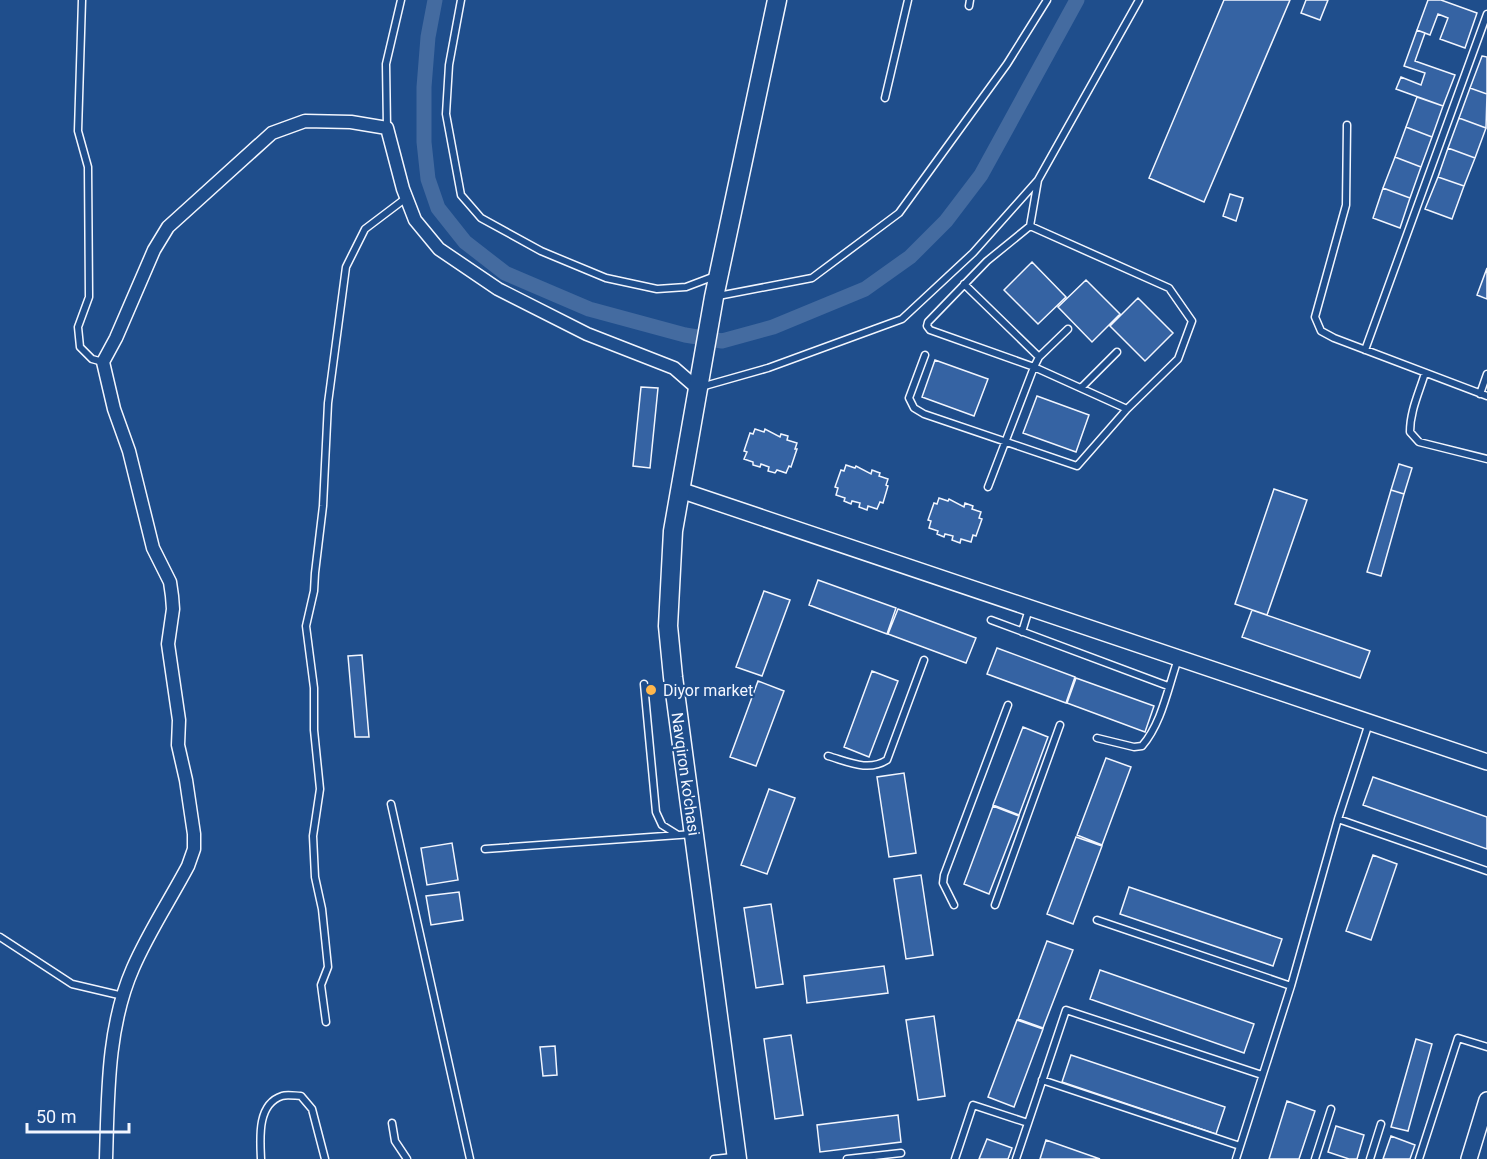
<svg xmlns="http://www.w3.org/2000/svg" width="1487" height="1159" font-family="Roboto,sans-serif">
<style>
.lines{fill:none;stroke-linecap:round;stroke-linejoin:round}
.canal{stroke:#446ba0;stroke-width:15}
.building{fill:#3563a3;stroke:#f2f6ff;stroke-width:1.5}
.service-casing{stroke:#f2f6ff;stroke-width:9}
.minor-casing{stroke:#f2f6ff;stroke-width:15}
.tertiary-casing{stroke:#f2f6ff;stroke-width:18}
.secondary-casing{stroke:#f2f6ff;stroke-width:21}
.service{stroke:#1f4e8c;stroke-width:6}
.minor{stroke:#1f4e8c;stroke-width:12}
.tertiary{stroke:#1f4e8c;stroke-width:15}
.secondary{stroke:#1f4e8c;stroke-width:18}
.poi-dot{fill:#ffb74d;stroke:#1f4e8c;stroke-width:2}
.labels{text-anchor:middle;stroke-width:4.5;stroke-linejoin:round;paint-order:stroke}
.poi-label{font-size:16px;fill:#f2f6ff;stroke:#1f4e8c;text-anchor:start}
.street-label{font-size:16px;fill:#f2f6ff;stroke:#1f4e8c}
</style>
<rect width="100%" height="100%" fill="#1f4e8c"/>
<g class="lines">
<path class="canal" d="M435,0L428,37L424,87V142L428,179L438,208L465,242L505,273L589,309L685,335L722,341L773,327L865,289L910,257L946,221L981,175L1077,0"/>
</g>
<path class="building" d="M1224,0H1290L1204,202L1149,178Z
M1306,0H1328L1320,20L1301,13Z
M1428,0H1441L1477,13L1465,48L1440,39L1448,18L1438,14L1430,35L1417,30Z
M1417,30L1425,33L1415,61L1455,75L1443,106L1396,89L1401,77L1421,85L1425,73L1404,66Z
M1482,56L1487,57V94L1470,88Z
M1470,88L1487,94L1486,128L1459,118Z
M1417,97L1443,106L1432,137L1406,127Z
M1459,118L1486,128L1475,158L1448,148Z
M1406,127L1432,137L1421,167L1395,157Z
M1448,148L1475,158L1464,186L1438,177Z
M1395,157L1421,167L1410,198L1383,188Z
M1438,177L1464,186L1452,219L1425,209Z
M1383,188L1410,198L1400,228L1373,218Z
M1230,194L1243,198L1236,221L1223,216Z
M1032,262L1066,297L1038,324L1004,290Z
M1487,268V299L1477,295Z
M1086,280L1120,314L1092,342L1058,307Z
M1138,298L1173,333L1145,361L1110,326Z
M935,360L988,379L974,416L922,397Z
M641,387L658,388L650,468L633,466Z
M1037,396L1089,415L1076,452L1023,433Z
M755,429L764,432L765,429L780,437L781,434L788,436L787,440L797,443L795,449H797L791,467L789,466L786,473L777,470L775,473L768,471L769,467L761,464L760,467L753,465V462L744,459L747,452L744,451L750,433L753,434Z
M1399,464L1412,468L1404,494L1391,490Z
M846,465L855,468L856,466L871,474L872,470L880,473L879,476L888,479L886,485L888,486L883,503L880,502L877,509L868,506L867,510L859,507L860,503L852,501L851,504L844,501L845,498L836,495L838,488L835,487L841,470L844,471Z
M1274,489L1307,500L1267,615L1235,604Z
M1391,490L1404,494L1381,576L1367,572Z
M939,498L948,501L949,499L964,507L965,503L973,506L972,509L981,512L979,518L982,519L976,536L973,535L971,542L961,539L960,543L952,540L953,536L945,534L944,537L937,534L938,531L929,528L931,521L928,520L934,503L937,504Z
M818,580L896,608L887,634L809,605Z
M764,591L790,600L762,676L736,667Z
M898,609L976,638L966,663L888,634Z
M1252,610L1370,651L1360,678L1242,637Z
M997,648L1075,677L1066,703L987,674Z
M362,655L369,737H355L348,656Z
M872,671L898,681L869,757L844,747Z
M1076,678L1154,706L1145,732L1067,703Z
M758,681L784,691L756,766L730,757Z
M1023,727L1048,737L1019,815L993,805Z
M1106,758L1131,767L1102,845L1077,835Z
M904,773L916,853L889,857L877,777Z
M1373,777L1487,817V849L1363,805Z
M769,789L795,798L767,874L741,865Z
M993,806L1019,816L989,894L964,884Z
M1076,837L1102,846L1073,924L1047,914Z
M452,843L458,880L427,885L421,848Z
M1373,855L1397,864L1371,940L1346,931Z
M921,875L933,955L906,959L894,879Z
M1129,887L1282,939L1273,966L1120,914Z
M459,892L463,920L431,925L426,896Z
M771,904L783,984L756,988L744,908Z
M1047,941L1073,950L1043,1028L1018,1019Z
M884,966L888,993L807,1003L804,976Z
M1100,970L1254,1024L1244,1053L1090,999Z
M934,1016L945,1096L918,1100L906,1020Z
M1017,1020L1043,1029L1014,1107L988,1097Z
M791,1035L803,1115L775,1119L764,1039Z
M1416,1039L1432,1044L1408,1131L1391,1127Z
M555,1046L557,1075L543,1076L540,1047Z
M1071,1055L1225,1107L1216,1134L1062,1082Z
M1287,1101L1315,1111L1299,1159H1269Z
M898,1115L901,1142L820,1152L817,1125Z
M1336,1126L1364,1135L1357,1159H1349L1328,1152Z
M1391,1136L1415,1145L1410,1159H1383Z
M987,1139L1012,1148L1008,1159H979Z
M1046,1140L1100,1159H1040Z"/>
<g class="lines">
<defs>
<path id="service" d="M82,0L78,131L88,167L89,297L78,327L80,347L92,359L103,362
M461,0L449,65L446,114L461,195L481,218L541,251L606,278L657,289L686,287L715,276
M969,6L970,0
M885,98L908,0
M1347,125L1346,205L1315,317L1321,331L1334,338L1487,396
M387,128L386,64L401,0
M1038,180L1030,226L987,261L928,322L927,326L930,330L1034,367L1127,409
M964,284L1039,357L1068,329
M718,296L812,278L899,213L1007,64L1047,0
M1365,350L1487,14
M925,355L909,398L914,408L924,414L1077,466L1127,409L1178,359L1192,321L1169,288L1030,226
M1425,373C1419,393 1410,411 1410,432L1419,442L1487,459
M701,387L768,368L902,319L973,253L1038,180L1139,0
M1081,388L1117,352
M1480,394L1487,374
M988,487L1034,367L1039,357
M991,620L1168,686
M1022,632L1029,609
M644,684L656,812L662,825L678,835
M1097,738L1134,747L1142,746C1162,723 1168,687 1178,659
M828,756C849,762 868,772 887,760L924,660
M391,804L470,1159
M1338,819L1487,871
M485,849L693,834
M954,905L943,883L944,875L1008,705
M995,905L1060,725
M1097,920L1291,986
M0,937L72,984L123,996
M326,1022L321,985L328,967L322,909L315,877L313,836L320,789L314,730V688L306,626L314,591L315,573L323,506L328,403L346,267L365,229L406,198
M1042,1080L1240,1146
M392,1123L395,1141L407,1159
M261,1159C260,1138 257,1104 282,1096C287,1094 296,1096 301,1096L312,1109L325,1159
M714,1159L733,1157
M847,1159L901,1153
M955,1159L973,1105L1028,1123
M1016,1159L1066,1010L1262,1075
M1236,1159L1291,986L1338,819L1369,723
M1315,1159L1331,1109
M1370,1159L1381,1124
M1419,1159L1458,1038L1487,1047"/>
<path id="minor" d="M106,1159C108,1095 107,1027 133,968C148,933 170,900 188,866L194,849V834L186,780L178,745L179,720L168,644L173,609L172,596L170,582L153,548L129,451L114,409L103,362L116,338L154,250L168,227L272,133L305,121L351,122L387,128L403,189L415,220L439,249L498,289L587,334L674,368L697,388"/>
<path id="tertiary" d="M680,490L1487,762
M1469,1159L1487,1100"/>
<path id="secondary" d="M737,1159L673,677L668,626L673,531L714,297L777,0"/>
</defs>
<use href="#service" class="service-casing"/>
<use href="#minor" class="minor-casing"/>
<use href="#tertiary" class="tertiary-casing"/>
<use href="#secondary" class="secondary-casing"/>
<use href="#service" class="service"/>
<use href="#minor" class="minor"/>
<use href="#tertiary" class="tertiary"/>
<use href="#secondary" class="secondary"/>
</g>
<circle class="poi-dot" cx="651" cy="690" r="6"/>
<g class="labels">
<g class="poi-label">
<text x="663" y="696">Diyor market</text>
</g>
<g class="street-label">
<text transform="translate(686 774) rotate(82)" y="6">Navqiron ko'chasi</text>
</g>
</g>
<path d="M27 1123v9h102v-9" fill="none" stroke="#f2f6ff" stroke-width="3"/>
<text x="36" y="1123" font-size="18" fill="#f2f6ff" stroke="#1f4e8c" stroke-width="4.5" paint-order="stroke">50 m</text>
</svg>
